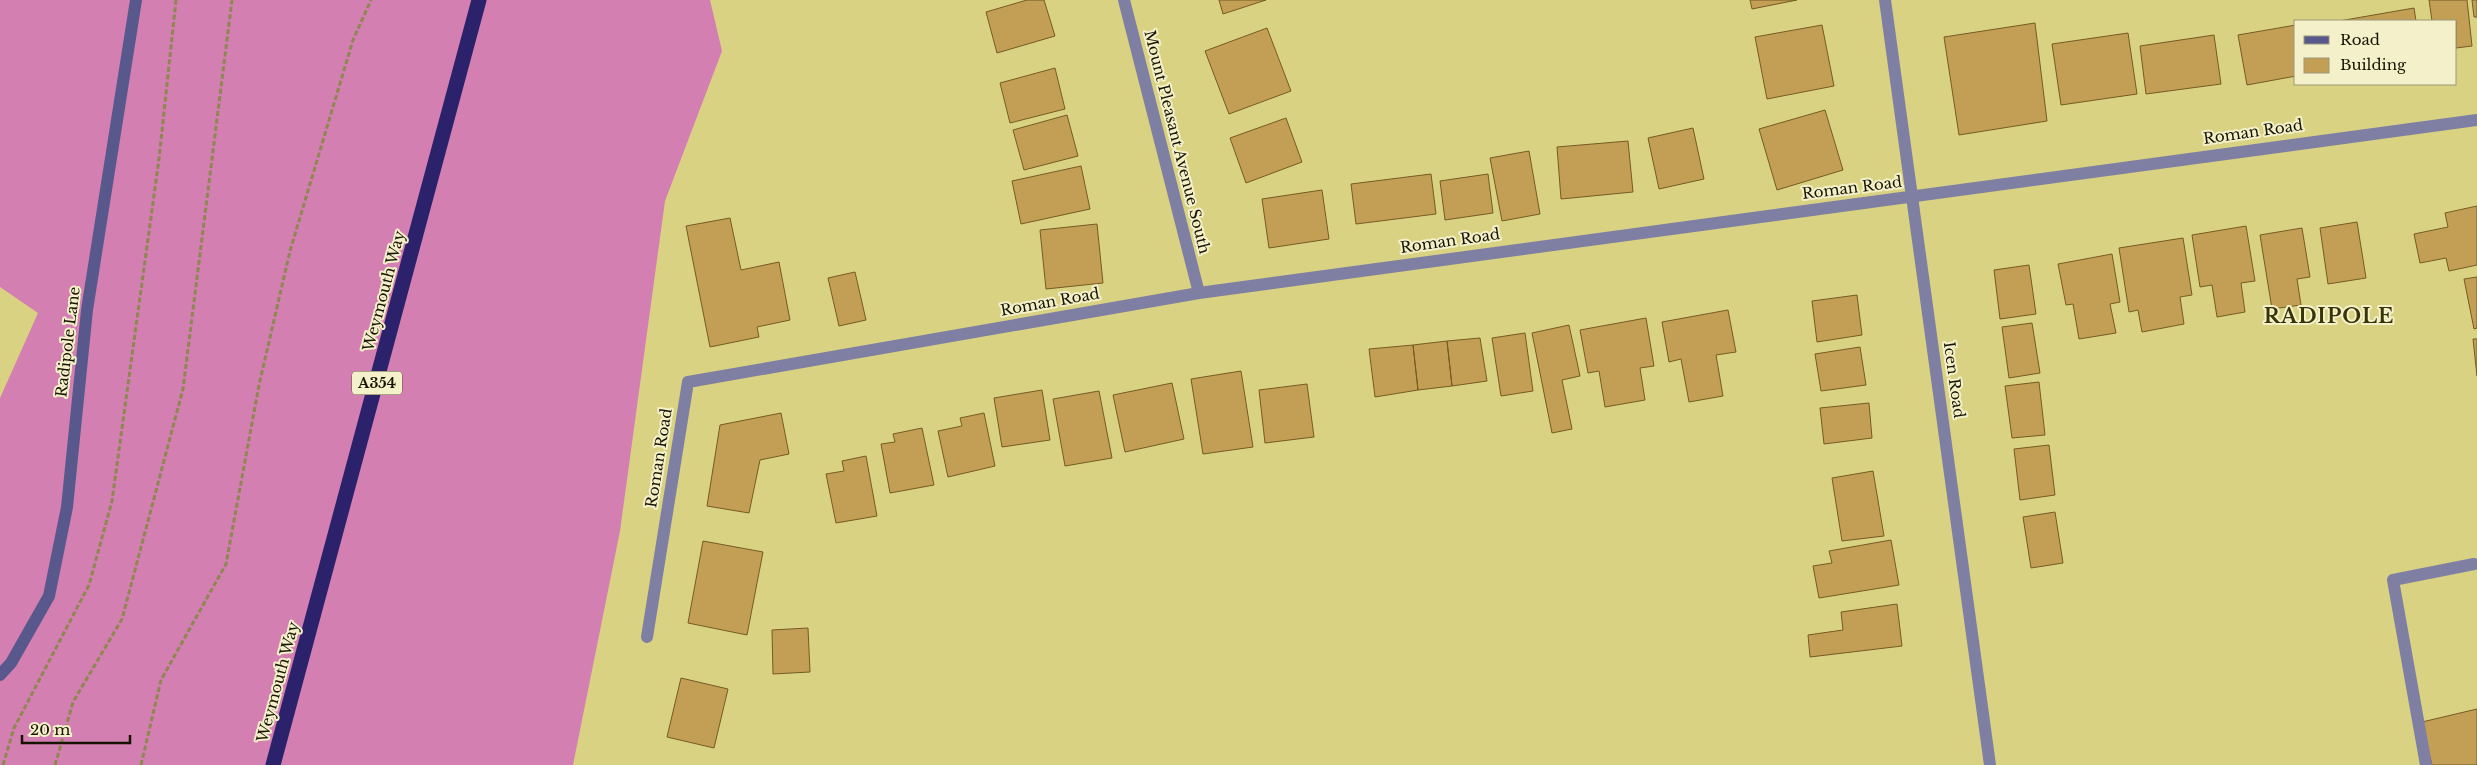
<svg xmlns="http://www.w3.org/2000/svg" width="2477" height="765" font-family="'Libre Baskerville',serif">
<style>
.forest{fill:#d47fb2}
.building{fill:#c39f56;stroke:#755b22}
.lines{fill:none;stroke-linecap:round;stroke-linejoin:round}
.path{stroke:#8d884f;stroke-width:3;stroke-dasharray:5 2.5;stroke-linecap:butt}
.lane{stroke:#7e7fa3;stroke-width:12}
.street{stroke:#7e7fa3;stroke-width:12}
.secondary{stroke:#59588c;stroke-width:12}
.highway{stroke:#2c216b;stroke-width:15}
.labels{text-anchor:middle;stroke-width:4;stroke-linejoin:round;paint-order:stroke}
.shield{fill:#f4f1ca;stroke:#59563d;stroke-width:1}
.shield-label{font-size:14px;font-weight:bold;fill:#161300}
.street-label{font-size:15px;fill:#161300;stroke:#f4f1ca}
.district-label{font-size:20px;font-weight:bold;letter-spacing:1px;fill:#383407;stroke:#f4f1ca}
</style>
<rect width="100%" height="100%" fill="#d9d282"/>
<path class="forest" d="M0,0H710L722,51L665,201L620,531L573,765H0V398L38,313L0,287Z"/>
<path class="building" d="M1027,0H1044L1055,36L997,53L986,12Z
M1219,0H1266L1223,14Z
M1750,0H1797L1752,9Z
M2429,0H2467L2472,46L2456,48V21H2432Z
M2472,0H2477V17H2474Z
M2414,8L2416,21H2339Z
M2035,23L2047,121L1959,135L1944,37Z
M1822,25L1834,86L1767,99L1755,37Z
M2296,25V76L2247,85L2238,35Z
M1267,28L1291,91L1229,114L1205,51Z
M2128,33L2137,94L2061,105L2052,44Z
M2214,35L2221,84L2146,94L2140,46Z
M1055,68L1065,109L1010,123L1000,83Z
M1825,110L1843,170L1777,190L1759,129Z
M1067,115L1078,156L1024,170L1013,130Z
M1286,118L1302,162L1246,183L1230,138Z
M1693,128L1704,179L1659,189L1648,138Z
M1628,141L1633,192L1561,199L1557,147Z
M1529,151L1540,214L1502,221L1490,158Z
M1081,166L1090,209L1021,224L1012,181Z
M1431,174L1436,214L1356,224L1351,184Z
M1488,174L1493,213L1445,220L1440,181Z
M1322,190L1329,239L1269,248L1262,199Z
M2477,206V265L2449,271L2446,258L2420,263L2414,234L2448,227L2445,213Z
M730,218L741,270L779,262L790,320L757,327L759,337L710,347L686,226Z
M2357,222L2366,278L2328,284L2320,228Z
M1097,224L1103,283L1046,289L1040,230Z
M2246,226L2255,281L2241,283L2245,312L2217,317L2212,285L2200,287L2192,235Z
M2302,228L2310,277L2297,279L2301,305L2272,309L2260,235Z
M2183,238L2192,295L2180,297L2184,324L2142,332L2138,310L2129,312L2119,248Z
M2112,254L2120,302L2110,304L2116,333L2079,339L2073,304L2066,305L2058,264Z
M2029,265L2036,314L2000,319L1994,270Z
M855,272L866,320L839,326L828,278Z
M2477,277V328L2474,329L2464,279Z
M1857,295L1862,335L1817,342L1812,301Z
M1728,310L1736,352L1716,355L1723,396L1689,402L1681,359L1669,362L1662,322Z
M1646,318L1654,366L1640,368L1645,400L1605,407L1599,371L1588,373L1580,330Z
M2032,323L2040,373L2009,378L2002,327Z
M1569,325L1580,376L1562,380L1572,429L1552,433L1532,333Z
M1525,333L1533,391L1501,396L1492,338Z
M1480,338L1487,381L1452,386L1447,341Z
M2473,339H2477V376Z
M1447,341L1452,386L1418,390L1413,345Z
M1413,345L1418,390L1375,397L1369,349Z
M1860,347L1866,385L1821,391L1815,354Z
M1241,371L1253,447L1203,454L1191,379Z
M2039,382L2045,435L2012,438L2005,386Z
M1172,383L1184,439L1125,452L1113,395Z
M1307,384L1314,437L1265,443L1259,390Z
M1042,390L1050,440L1002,447L994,398Z
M1099,391L1112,458L1065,466L1053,399Z
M1869,403L1872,438L1824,444L1820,408Z
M781,413L789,454L760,460L749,513L707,506L720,425Z
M984,413L995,466L948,477L938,431L962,426L960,418Z
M922,428L934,485L890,493L881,444L895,442L893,434Z
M2049,445L2055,495L2020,500L2014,449Z
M866,456L877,516L836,523L826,474L844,471L842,461Z
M1873,471L1884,536L1842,541L1832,478Z
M2055,512L2063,563L2031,568L2023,517Z
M1891,540L1899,585L1819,598L1813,566L1832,563L1829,551Z
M703,541L763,552L747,635L688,623Z
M1897,604L1902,646L1810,657L1808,635L1843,630L1841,612Z
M808,628L810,672L773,674L772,630Z
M681,678L728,689L714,748L667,737Z
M2477,709V765H2432L2422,722Z"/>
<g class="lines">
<path class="path" d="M3,765L14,728L89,585L112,501L159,159L176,0
M55,765L73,702L122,619L183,389L232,0
M141,765L161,680L226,564L259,385L290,251L353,40L371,0"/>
<path class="lane" d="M2426,765L2393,580L2474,564"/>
<path class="street" d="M1124,0L1199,293
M1885,0L1990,765
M647,637L688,382L1199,293L2477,120"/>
<path class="secondary" d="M0,675L11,663L49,596L67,507L87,310L136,0"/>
<path class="highway" d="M273,765L479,0"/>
</g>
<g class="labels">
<rect class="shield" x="352" y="371.5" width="50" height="23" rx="4"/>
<g class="shield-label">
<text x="377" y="388">A354</text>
</g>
<g class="street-label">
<text transform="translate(2253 132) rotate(-8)" y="5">Roman Road</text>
<text transform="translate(1177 142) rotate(76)" y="5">Mount Pleasant Avenue South</text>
<text transform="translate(1852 188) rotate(-7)" y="5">Roman Road</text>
<text transform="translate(1450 241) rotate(-8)" y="5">Roman Road</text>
<text transform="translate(384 291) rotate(-75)" y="5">Weymouth Way</text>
<text transform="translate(1050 302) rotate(-10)" y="5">Roman Road</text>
<text transform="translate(68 342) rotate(-83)" y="5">Radipole Lane</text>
<text transform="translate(1954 380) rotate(82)" y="5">Icen Road</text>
<text transform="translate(659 458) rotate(-81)" y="5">Roman Road</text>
<text transform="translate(278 682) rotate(-75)" y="5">Weymouth Way</text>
</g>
<g class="district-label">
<text x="2329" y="323">RADIPOLE</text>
</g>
</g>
<rect x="2294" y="20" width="162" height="65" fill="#f4f1ca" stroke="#9b9879"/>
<rect x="2304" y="36" width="25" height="8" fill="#59588c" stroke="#9b9879"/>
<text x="2340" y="45" font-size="15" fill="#161300">Road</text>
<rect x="2304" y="58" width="25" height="15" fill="#c39f56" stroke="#9b9879"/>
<text x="2340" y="70" font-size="15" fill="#161300">Building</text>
<path d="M22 735v8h108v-8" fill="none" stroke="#161300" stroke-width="2.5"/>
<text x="30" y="735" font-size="15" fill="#161300" stroke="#f4f1ca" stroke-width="4" paint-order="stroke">20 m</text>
</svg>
